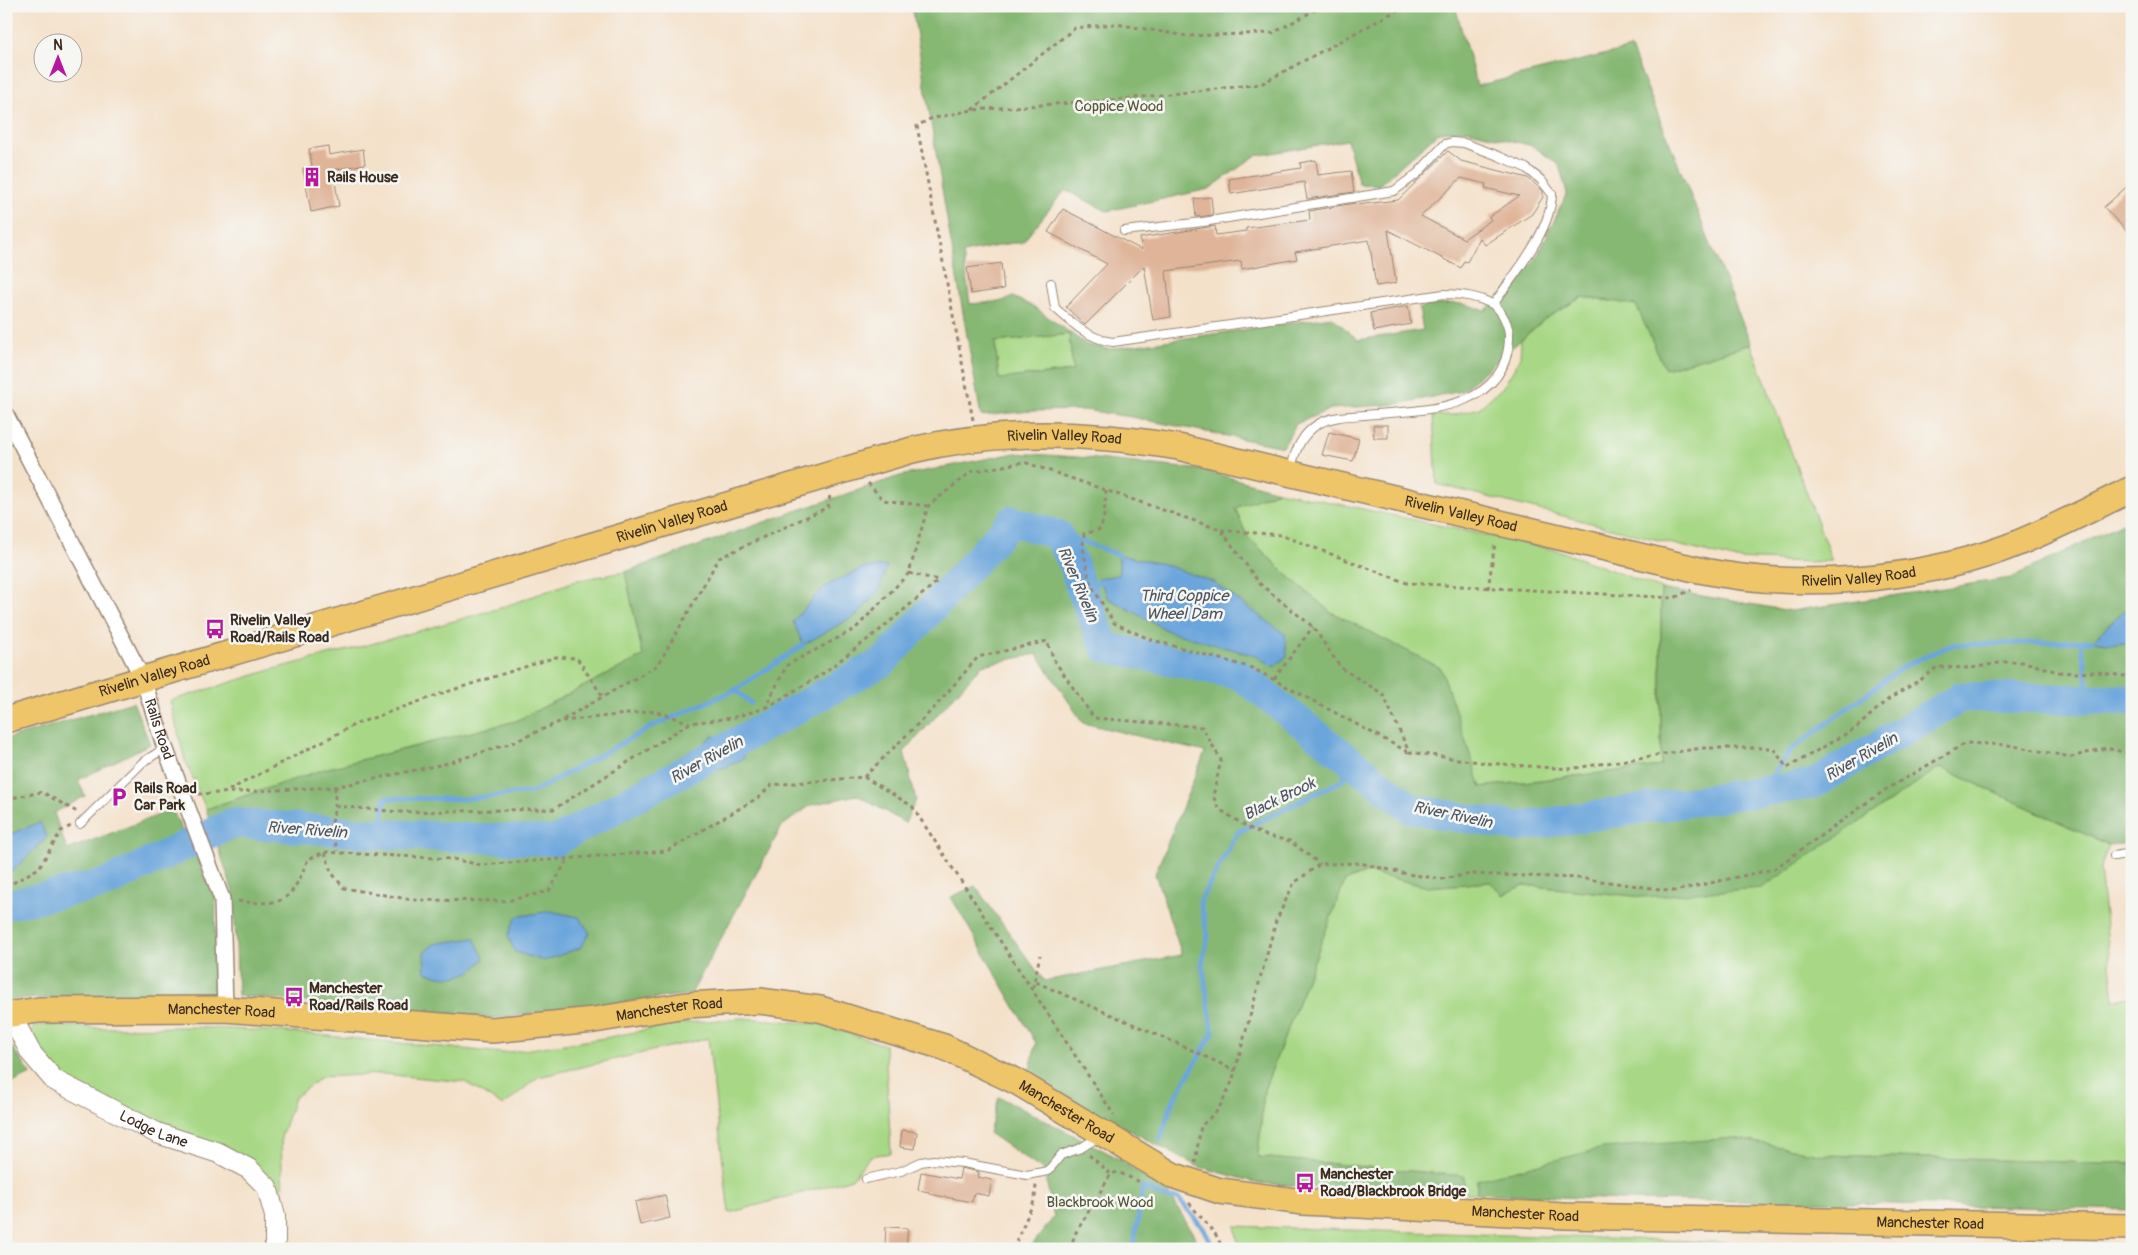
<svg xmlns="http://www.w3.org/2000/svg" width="2138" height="1255" font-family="Pangolin,sans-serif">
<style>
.green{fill:#a8d886;stroke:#728152}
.forest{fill:#86b873;stroke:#607148;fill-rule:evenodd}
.water{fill:#6ba5db;stroke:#53687c}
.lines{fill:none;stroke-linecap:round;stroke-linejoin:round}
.stream{stroke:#6ba5db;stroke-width:5}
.river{stroke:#6ba5db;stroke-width:30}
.building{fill:#dfb498;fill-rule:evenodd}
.service-casing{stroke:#988674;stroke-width:10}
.minor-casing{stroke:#988674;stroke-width:18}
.tertiary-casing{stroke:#988674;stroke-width:22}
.primary-casing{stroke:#988674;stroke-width:28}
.path{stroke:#988674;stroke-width:3;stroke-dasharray:4 4;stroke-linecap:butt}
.service{stroke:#fff;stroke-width:8}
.minor{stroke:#fff;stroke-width:15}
.tertiary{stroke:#fff;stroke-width:20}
.primary{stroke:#eec569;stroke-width:25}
.labels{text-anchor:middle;stroke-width:5;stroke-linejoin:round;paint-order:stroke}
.park-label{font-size:15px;fill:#565638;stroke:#f6f6f2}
.poi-label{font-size:15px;font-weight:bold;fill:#3b2a1e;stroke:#f6f6f2;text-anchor:start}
.street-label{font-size:15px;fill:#3b2a1e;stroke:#f6f6f2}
.water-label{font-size:16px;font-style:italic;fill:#4c5560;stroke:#f6f6f2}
</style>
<rect width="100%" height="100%" fill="#f6f6f2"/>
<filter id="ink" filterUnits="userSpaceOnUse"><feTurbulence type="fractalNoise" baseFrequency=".02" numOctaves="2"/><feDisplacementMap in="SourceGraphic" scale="10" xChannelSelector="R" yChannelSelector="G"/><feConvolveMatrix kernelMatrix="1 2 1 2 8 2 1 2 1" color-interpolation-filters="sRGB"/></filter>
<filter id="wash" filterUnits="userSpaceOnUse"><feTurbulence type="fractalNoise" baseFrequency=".0096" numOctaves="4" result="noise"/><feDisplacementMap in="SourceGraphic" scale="20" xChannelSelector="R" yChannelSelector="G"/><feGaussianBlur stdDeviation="1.12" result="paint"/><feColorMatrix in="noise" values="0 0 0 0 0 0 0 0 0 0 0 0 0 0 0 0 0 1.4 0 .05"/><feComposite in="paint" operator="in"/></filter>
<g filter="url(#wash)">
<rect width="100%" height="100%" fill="#f4e1ca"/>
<path class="green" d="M1582,297L1636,304L1665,369L1751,344L1832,561L1808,562L1733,559L1437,484L1433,415H1454L1479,408L1503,387L1520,359L1521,340L1545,319Z
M1069,334L1073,371L999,379L995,342Z
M1278,491L1560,551L1661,589V766L1480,787L1441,669L1329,611L1287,575L1247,536L1235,508Z
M625,572L643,656L516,721L325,769L206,809L185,760L170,701L274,669L390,639L500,608L578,580Z
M1940,767L2109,845L2100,869L2114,1000L2132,997V1164L1824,1155L1733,1138L1477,1180V1193H1464V1176L1258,1157L1264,1090L1345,881L1367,872L1428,887L1490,882L1503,894L1524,885L1643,897L1914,783Z
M742,1018L820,1024L885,1045L891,1153L870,1156L852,1179L729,1213L708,1038L538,1077L503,1106L465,1082L383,1074L321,1077L294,1098L281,1137L283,1199L263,1172L219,1147L136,1113L66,1079L32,1043L29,1033L34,1027L40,1025L101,1028L192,1027L288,1032L503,1053L605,1038L674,1024Z
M1235,1226C1452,1234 1669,1239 1886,1249H1239Z"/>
<path class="forest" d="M912,6H1455L1477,86L1631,48L1751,344L1665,369L1636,305L1582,297L1545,319L1462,391L1397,404L1331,409L1296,424L1283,447L1131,417L1085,410L1031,411L981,416C957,280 934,143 912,6ZM1466,130L1533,146L1559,165L1567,193L1536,259L1485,311C1460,300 1445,303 1419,308L1423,330L1358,340L1332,317L1109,349L1087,345L1034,307L1013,297L1003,301L970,304L963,253L1012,243H1022L1065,190L1107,211L1209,189L1255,156L1347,140L1359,184L1379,185L1439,132ZM1069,334L1073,371L999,379L995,342Z
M1015,453L1077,457L1203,470L1278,491L1235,508L1247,536L1287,575L1329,611L1441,668L1481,787L1661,766V589L1791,611L2011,578L2132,518V843L2109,845L1940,767L1762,888L1643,897L1524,885L1503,895L1490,882L1428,887L1367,872L1345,881L1264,1090L1258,1157L1464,1176V1193L1359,1191L1258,1183L1197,1166L1028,1077L1036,1043L951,897L975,886L1044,981L1182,955L1155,874L1205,752L1083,723L1037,654L982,665L904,752L916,800L905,823L857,795L811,805L782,826L691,994L497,1018L238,996L234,895L206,809L325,769L516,721L643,656L625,572L787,514L900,476Z
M133,702L150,744L78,780L85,796L54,813L67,850L172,810L216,897L214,995L19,999L6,1001V739Z
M6,1039L31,1074L6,1086Z
M999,1097L1116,1157L1170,1195L1202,1249H1029L1054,1217L1044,1171L989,1133Z
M1733,1138L1824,1155L2132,1164V1210L1811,1202L1623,1200L1477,1193V1180L1603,1148Z"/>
<path class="water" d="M1119,555L1163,564L1213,582L1285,634L1287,656L1274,667L1256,656L1170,632L1108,598L1099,578L1119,575Z
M887,566L879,590L858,614L803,645L793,621L824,587L862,568Z
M2132,605V642L2116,644L2092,641L2122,612Z
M712,736L740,740L744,758L726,767L708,771L694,752Z
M40,822L47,837L13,871L6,874V836Z
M550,911L579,917L590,933L580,948L544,961L515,952L508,936L516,917Z
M474,938L484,958C470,978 447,982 425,971L424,952L434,944Z"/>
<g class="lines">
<path class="stream" d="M1058,535L1084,542L1119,555
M1080,586L1101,582
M2081,642L2090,699
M735,690L803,645
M1760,792L1791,750L1904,666L1952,645L2092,641
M380,834L385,798L464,799L533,792L653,726L735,690L751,703
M1160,1140L1173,1101L1213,1033L1202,964L1208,937L1200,901L1238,832L1343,780L1350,763
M1133,1249L1143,1187L1166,1198H1178L1203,1228L1214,1249"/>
<path class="river" d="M6,905L104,884L232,823L380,834L556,841L884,661L1012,521L1058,535L1074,565L1080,586L1105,647L1240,675L1412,809L1517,827L1813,784L1961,697L2132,700"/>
</g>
<g id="blocks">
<path class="building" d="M328,146L329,155L363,149L365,164L333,170L339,206L311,212L303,168L312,166L309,149Z
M1448,151L1461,161L1528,178L1543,191V197L1532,214L1485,245L1480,238L1467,262L1464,261L1461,268L1388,230L1396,283L1376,286L1369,240L1295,252L1297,259L1242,269L1241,261L1166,271L1171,317L1153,320L1144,266L1085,325L1066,307L1107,264L1048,232L1063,209L1142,250L1140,238L1215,226L1216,235L1246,231V228L1310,220L1309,211L1355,203L1356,205L1398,200ZM1461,178L1486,184L1485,188L1519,196L1489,217L1491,220L1464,239L1421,216Z
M1316,160L1318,175L1351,171L1354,192L1307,199L1304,182L1231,194L1229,179L1301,168L1300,163Z
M2132,182V237L2104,207Z
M1211,197L1213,215L1196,217L1194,199Z
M1001,263L1004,289L971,294L967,268Z
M1408,306L1411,324L1374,331L1370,313Z
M1373,425H1388V438H1374Z
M1329,432L1359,439L1353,461L1322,455Z
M902,1130L917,1132L915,1149L900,1147Z
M961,1168L979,1172L978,1177L992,1180L989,1196L974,1193L972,1202L929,1194V1192L918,1190L921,1172L959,1179Z
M665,1195L670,1218L640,1225L635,1202Z
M886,1227L908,1228L906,1246L885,1245Z"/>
</g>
</g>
<g filter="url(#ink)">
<use href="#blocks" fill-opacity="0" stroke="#988674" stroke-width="1"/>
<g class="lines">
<defs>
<path id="service" d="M1124,231L1203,222L1394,191L1418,173L1445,144L1452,142L1464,143L1496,155L1526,168L1541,180L1552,194C1551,232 1514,274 1493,305
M1051,283L1055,308C1073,324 1089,339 1113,342L1444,294C1461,294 1477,296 1492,304C1503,311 1510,327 1509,340C1505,413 1419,410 1364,415C1350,416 1333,416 1320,423C1302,433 1295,450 1291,469
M80,824L143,762L165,748
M2114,856L2132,853
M866,1179L901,1171L921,1162L934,1160L963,1163L1027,1175L1048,1171L1061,1155L1081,1148L1100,1136"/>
<g id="minor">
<path id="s1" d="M6,415L143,679L163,742L222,899L225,1009"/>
</g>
<g id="tertiary">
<path id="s2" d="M10,1014L31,1053L54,1080L157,1133L219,1153L249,1169L267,1187L275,1216V1249"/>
</g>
<g id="primary">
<path id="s3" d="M6,720L912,450C1003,429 1087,432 1178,447L1699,570C1795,590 1912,582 2005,548C2048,532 2090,509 2132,489"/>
<path id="s4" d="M6,1015L39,1010L225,1009L492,1030L594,1020L686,1005L760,1001L820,1009L944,1047L1019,1083L1172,1175L1220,1191L1303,1202L1564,1216L2132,1227"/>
</g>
</defs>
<use href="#service" class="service-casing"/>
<use href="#minor" class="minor-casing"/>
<use href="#tertiary" class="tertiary-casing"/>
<use href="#primary" class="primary-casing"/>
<path class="path" d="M972,110L1075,28L1116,24L1187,36L1273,33L1322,6
M973,420L917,126L930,119L972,110L1124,99L1261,84L1405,6
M868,483L883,500L928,506
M1106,490L1104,515L1101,529L1084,534L1083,547L1089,579L1094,590L1114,623L1149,639L1252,668L1408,752
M1221,530L1281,535L1407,583L1674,598L1691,590
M909,573L938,580
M1488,589L1495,543
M1274,679L1313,627
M766,708L822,674L880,630L939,580
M562,721L655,711L690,723
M864,777L934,708L978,657L1047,641L1054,660L1094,718L1202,727L1221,760L1213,796L1219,809L1247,827L1267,836L1290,841L1320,864
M335,787V806L332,823L337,851
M229,790L356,724L440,694L556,657L577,658L603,697
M198,794L335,787L444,764L512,743L559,722L658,665L719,558L828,507L830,495
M6,799L42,792L77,812
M335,806L399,812L554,809L690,723L732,718L765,708L787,665L855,629L909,573L928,506L971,472L1024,462L1221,530L1260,584L1313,627L1341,668L1383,694L1409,752L1486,763L1569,769L1702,748H1773L1787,768L1856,728L1886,701L1923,678L1937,667L1972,668L2004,662H2024L2058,672L2079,673L2096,672L2132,677
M325,852L331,872L344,888L413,900L507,901L549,891L568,859
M6,887L39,868L61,831L71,826
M238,901C285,906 290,903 308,859L325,852L453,859L481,865L667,851L759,797L772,785L864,777L912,806L1114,1115
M1036,982C1102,1012 1170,1038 1235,1071
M1033,988L1040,955
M1089,1155L1111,1174
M1195,1163L1201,1126L1218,1110L1232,1082L1276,921L1294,883L1320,864L1360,863L1407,874L1442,879L1471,874L1579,878L1674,891L1774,869L1885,790L1966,743L2008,745L2071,757L2106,748L2132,754
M1189,1203L1216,1235L1223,1249
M1013,1249L1035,1199L1036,1184
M1070,1249L1075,1234L1111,1174L1118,1172L1140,1182"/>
<use href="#service" class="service"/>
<use href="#minor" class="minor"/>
<use href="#tertiary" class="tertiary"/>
<use href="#primary" class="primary"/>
</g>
</g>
<defs>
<symbol id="building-bare" viewBox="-9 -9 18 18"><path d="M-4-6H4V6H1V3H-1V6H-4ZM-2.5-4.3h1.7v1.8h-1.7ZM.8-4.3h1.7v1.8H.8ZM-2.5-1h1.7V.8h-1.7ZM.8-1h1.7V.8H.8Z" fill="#b5179e" stroke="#f6f6f2" stroke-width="2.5" paint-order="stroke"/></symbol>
<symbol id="bus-bare" viewBox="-9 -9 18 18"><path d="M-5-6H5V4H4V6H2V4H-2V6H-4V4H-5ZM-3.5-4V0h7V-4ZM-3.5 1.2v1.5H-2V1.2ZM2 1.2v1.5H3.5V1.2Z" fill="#b5179e" stroke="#f6f6f2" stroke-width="2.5" paint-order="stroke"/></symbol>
<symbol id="parking-bare" viewBox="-9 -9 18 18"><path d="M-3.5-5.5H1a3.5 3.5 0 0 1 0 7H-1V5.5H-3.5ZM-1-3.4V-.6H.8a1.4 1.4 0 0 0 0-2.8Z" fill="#b5179e" stroke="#f6f6f2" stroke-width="2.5" paint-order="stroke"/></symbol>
</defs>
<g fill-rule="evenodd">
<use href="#building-bare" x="298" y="163" width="28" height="28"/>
<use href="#bus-bare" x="201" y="615" width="28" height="28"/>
<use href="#parking-bare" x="105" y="783" width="28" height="28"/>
<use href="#bus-bare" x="280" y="983" width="28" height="28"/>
<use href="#bus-bare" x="1291" y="1169" width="28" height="28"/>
</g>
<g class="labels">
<g class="park-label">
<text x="1119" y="111">Coppice Wood</text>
<text x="1100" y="1207">Blackbrook Wood</text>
</g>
<g class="poi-label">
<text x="327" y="182">Rails House</text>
<text x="230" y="625">Rivelin Valley<tspan x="230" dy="17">Road/Rails Road</tspan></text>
<text x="134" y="793">Rails Road<tspan x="134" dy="17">Car Park</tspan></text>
<text x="309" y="993">Manchester<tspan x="309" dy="17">Road/Rails Road</tspan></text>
<text x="1320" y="1179">Manchester<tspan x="1320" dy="17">Road/Blackbrook Bridge</tspan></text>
</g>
<g class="street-label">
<text dy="5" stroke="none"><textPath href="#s3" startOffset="1099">Rivelin Valley Road</textPath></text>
<text dy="5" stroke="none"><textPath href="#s3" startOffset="1504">Rivelin Valley Road</textPath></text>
<text dy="5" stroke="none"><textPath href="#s3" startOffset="695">Rivelin Valley Road</textPath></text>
<text dy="5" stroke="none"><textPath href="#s3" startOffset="1909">Rivelin Valley Road</textPath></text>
<text dy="5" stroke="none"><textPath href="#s3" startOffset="155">Rivelin Valley Road</textPath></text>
<text dy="5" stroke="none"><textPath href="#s1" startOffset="350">Rails Road</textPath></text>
<text dy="5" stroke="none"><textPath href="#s4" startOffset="666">Manchester Road</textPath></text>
<text dy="5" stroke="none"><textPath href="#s4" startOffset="216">Manchester Road</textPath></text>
<text dy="5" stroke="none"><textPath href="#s4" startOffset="1086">Manchester Road</textPath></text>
<text dy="5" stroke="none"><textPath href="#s2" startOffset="191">Lodge Lane</textPath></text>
<text dy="5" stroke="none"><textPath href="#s4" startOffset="1566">Manchester Road</textPath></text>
<text dy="5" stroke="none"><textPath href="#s4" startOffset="1971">Manchester Road</textPath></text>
</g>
<g class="water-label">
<text transform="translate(1079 584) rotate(67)" y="6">River Rivelin</text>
<text x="1184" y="601">Third Coppice<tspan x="1184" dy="18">Wheel Dam</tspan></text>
<text transform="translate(1861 756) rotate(-30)" y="6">River Rivelin</text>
<text transform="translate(706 759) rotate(-29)" y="6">River Rivelin</text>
<text transform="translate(1279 798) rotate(-26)" y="6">Black Brook</text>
<text transform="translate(1453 814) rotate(12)" y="6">River Rivelin</text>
<text transform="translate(307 829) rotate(4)" y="6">River Rivelin</text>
</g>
</g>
<rect width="2138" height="1255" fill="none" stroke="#f6f6f2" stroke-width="25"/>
<g transform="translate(58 58)"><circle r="24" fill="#f6f6f2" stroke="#aba49d"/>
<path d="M0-4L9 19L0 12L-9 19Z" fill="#b5179e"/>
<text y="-8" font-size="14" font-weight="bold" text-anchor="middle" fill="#3b2a1e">N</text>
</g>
</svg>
